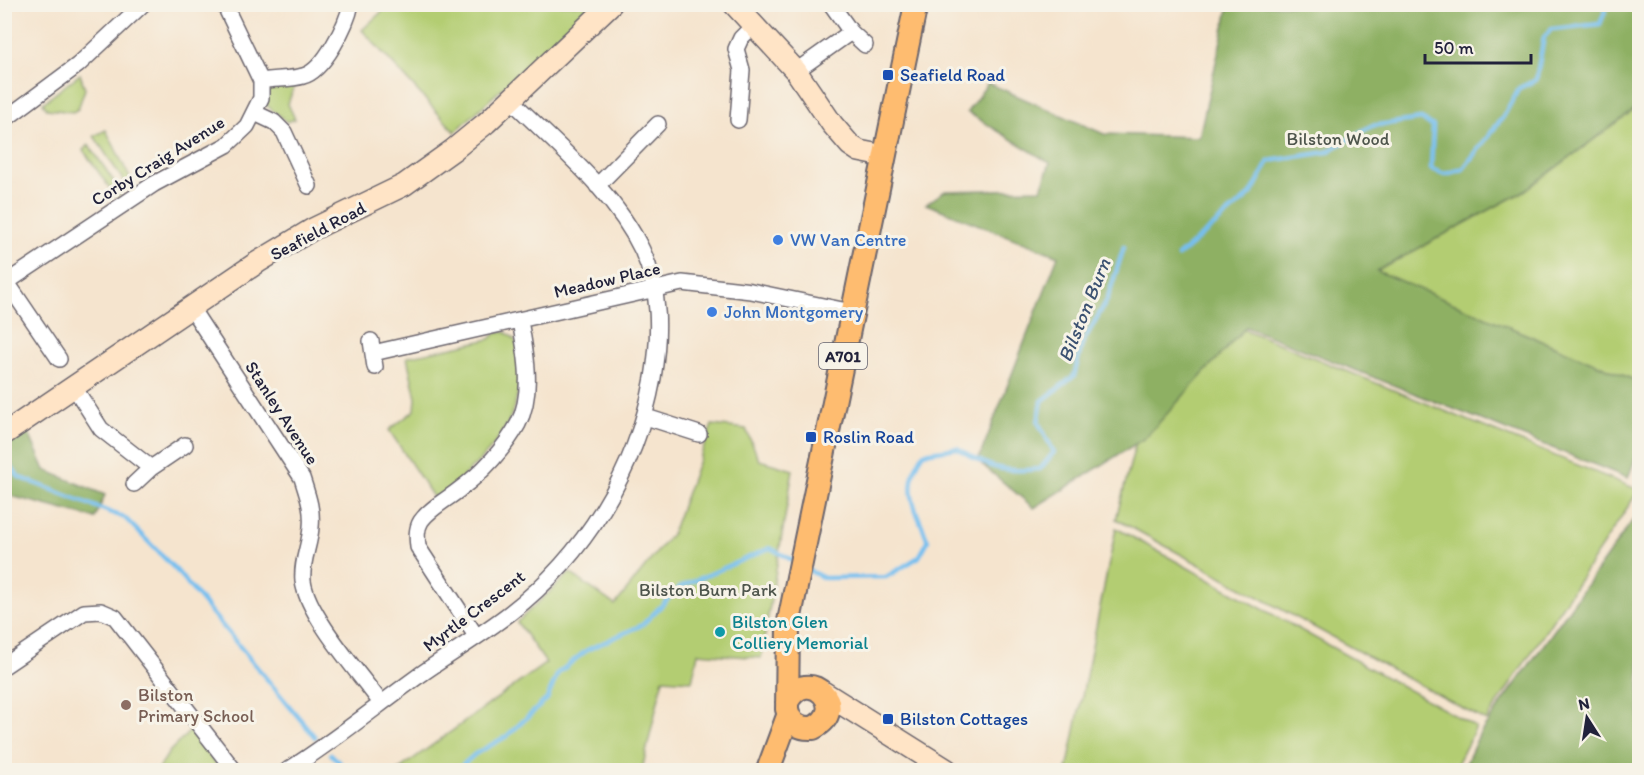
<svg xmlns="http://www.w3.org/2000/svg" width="1644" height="775" font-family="Itim,sans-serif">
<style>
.green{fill:#b3cd72;stroke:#6a7856;stroke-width:1.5}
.forest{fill:#8eb064;stroke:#586950;stroke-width:1.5}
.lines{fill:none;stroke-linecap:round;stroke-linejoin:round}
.stream{stroke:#76bfef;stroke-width:4.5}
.street-casing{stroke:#6c666e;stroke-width:18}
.secondary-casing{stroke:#6c666e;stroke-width:24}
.primary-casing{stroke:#6c666e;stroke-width:26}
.street{stroke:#fff;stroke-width:15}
.secondary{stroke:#ffe4c6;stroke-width:21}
.primary{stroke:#febc70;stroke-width:22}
.transit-dot{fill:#1a4fb4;stroke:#f7f3e8;stroke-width:2}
.shop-dot{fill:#3f7fe0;stroke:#f7f3e8;stroke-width:2}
.culture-dot{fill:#0f9aa8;stroke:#f7f3e8;stroke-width:2}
.education-dot{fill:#8d6e63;stroke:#f7f3e8;stroke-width:2}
.labels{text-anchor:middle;stroke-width:6;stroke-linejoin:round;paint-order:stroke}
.shield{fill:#f7f3e8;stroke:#62616f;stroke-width:1.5}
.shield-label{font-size:16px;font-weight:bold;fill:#22223b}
.transit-label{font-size:18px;fill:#164399;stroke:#f7f3e8;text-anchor:start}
.park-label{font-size:18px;fill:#4e554c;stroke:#f7f3e8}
.street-label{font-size:18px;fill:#22223b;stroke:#f7f3e8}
.shop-label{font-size:18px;fill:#366cbe;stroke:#f7f3e8;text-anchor:start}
.culture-label{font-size:18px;fill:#0d838f;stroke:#f7f3e8;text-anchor:start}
.education-label{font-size:18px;fill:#785e54;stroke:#f7f3e8;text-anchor:start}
.water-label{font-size:20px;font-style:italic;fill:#3b5171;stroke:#f7f3e8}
</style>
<rect width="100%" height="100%" fill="#f7f3e8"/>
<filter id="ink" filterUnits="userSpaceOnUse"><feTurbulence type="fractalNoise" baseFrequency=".0167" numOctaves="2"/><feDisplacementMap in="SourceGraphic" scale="12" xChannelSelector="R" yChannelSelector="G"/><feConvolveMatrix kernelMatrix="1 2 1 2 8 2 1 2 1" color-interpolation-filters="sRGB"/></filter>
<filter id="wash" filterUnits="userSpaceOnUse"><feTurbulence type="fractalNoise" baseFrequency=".008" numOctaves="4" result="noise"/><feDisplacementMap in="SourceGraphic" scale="24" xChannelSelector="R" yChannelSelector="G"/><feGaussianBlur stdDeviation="1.35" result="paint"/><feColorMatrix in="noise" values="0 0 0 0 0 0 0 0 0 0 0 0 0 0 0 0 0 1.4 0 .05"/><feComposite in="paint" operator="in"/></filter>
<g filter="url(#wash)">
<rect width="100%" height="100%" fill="#f5e4ce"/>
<path class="green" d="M389,5V4L592,5L455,132L362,30Z
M80,74L85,89L78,109L73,112L47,109L43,103Z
M295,83L288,104L295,119L287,122L266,105L267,92L275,85Z
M1639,106V382L1376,271L1524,191Z
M106,130L133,184L128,188L94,136Z
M89,145L122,193L116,197L83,150Z
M1241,328L1639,490L1486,721L1116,519L1137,438Z
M505,332C520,340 520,352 520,367C520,431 484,457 441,496L433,497L389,430L415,410L416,398L407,357L490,339L496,333Z
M712,425L746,429L759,460L793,470L761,658L698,653L692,681L663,679L642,770H398L546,663L517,622L570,573L615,605L672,533Z
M1116,528L1476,727L1454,770H1067Z
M191,730L220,770H158L169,752Z"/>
<path class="forest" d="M1229,5H1639V106L1524,191L1377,271L1639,382V449L1628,478L1246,327L1145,438L1034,508L978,461L1058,256L926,204L945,191L1041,189L1050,163L967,112L988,83L1104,134L1199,137Z
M27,429L45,470L105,495L95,518L7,495L5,497L4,445Z
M1633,520L1640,523L1639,770H1463L1479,735Z"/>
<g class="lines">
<path class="stream" d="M1178,256L1251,194L1269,161L1327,152L1371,126L1421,119L1433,126L1431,169L1445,174L1463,169L1503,117L1519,88L1536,80L1544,37L1552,29L1600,24L1608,4
M4,463L7,461L19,477L125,518L176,570L315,737
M806,569L824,578L886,577L919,557L928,541C915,506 900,487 924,453L957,448C990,468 1001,473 1040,469L1054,452L1038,422L1042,401L1074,376L1082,344L1107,300L1124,247
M331,754L347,770
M457,770L475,754L507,736L547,699L558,673L587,650L642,625L680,587L770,548L794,561"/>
</g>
</g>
<g filter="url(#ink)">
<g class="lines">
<defs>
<path id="street" d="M831,4L851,32L865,45
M796,71L851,32
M261,81C275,78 289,80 303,76C324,71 347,24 351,4
M255,113L274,122L284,132L309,186
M4,120L78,65L143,4
M738,120L742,70L736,49L741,38L754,25
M597,186L658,124
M4,278L59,359
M7,282L154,184L227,145L247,126L261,98V81L224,4
M191,308L302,478C307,494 313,509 311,527C310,546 301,561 303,581C307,615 360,674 381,703
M371,341L375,367
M373,353L682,283L751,291L852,312
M74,387L101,429L151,468L185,445
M646,417L699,434
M134,484L151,468
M476,636L418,547C417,538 416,529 421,521C430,508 448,499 460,489C482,473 505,448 518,424C534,393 526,353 520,321
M4,666L84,612L101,611L115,617L234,770
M288,770C333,742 374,708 417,677C448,655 480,636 510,613C585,555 636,472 653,378C660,335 661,291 642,250C614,191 557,146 511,100"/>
<path id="secondary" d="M734,4L796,71L832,124L850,145L859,151L884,156
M4,434L258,262L313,229L404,185L453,150L486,123L611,4
M823,692L947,770"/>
<path id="primary" d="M787,702C808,663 852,709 813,728C799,729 790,723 787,709L788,626L916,4
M768,770L788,716"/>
</defs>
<use href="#street" class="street-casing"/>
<use href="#secondary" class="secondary-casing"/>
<use href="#primary" class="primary-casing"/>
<use href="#street" class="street"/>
<use href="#secondary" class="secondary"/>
<use href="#primary" class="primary"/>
</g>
</g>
<g class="transit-dot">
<rect x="882" y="69" width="12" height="12" rx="3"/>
<rect x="805" y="431" width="12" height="12" rx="3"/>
<rect x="882" y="713" width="12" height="12" rx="3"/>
</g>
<g class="shop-dot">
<circle cx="778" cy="240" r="6"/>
<circle cx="712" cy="312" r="6"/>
</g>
<circle class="culture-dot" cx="720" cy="632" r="6"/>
<circle class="education-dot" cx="126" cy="705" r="6"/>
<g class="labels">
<rect class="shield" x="819" y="343" width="48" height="26" rx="4.5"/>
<g class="shield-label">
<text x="843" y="362">A701</text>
</g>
<g class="transit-label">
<text x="900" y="81">Seafield Road</text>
<text x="823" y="443">Roslin Road</text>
<text x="900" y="725">Bilston Cottages</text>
</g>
<g class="park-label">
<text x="1338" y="145">Bilston Wood</text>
<text x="708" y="596">Bilston Burn Park</text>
</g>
<g class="street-label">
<text transform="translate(158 161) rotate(-32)" y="6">Corby Craig Avenue</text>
<text transform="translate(318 231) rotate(-28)" y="6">Seafield Road</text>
<text transform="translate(607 280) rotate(-13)" y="6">Meadow Place</text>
<text transform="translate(282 413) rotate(57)" y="6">Stanley Avenue</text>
<text transform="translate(474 611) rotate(-37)" y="6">Myrtle Crescent</text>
</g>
<g class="shop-label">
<text x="790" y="246">VW Van Centre</text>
<text x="724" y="318">John Montgomery</text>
</g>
<g class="culture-label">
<text x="732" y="628">Bilston Glen<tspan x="732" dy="21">Colliery Memorial</tspan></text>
</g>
<g class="education-label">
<text x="138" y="701">Bilston<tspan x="138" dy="21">Primary School</tspan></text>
</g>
<g class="water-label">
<text transform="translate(1084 310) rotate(-68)" y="7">Bilston Burn</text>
</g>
</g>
<rect width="1644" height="775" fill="none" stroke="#f7f3e8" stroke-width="24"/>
<g transform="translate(1587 718) rotate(348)" stroke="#f7f3e8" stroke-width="4.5" paint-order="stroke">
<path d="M0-4.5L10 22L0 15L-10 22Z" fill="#22223b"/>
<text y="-9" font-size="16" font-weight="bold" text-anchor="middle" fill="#22223b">N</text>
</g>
<path d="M1425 54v9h106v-9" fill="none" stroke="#22223b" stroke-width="3"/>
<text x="1434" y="54" font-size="18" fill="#22223b" stroke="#f7f3e8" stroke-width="4.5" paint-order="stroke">50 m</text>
</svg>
